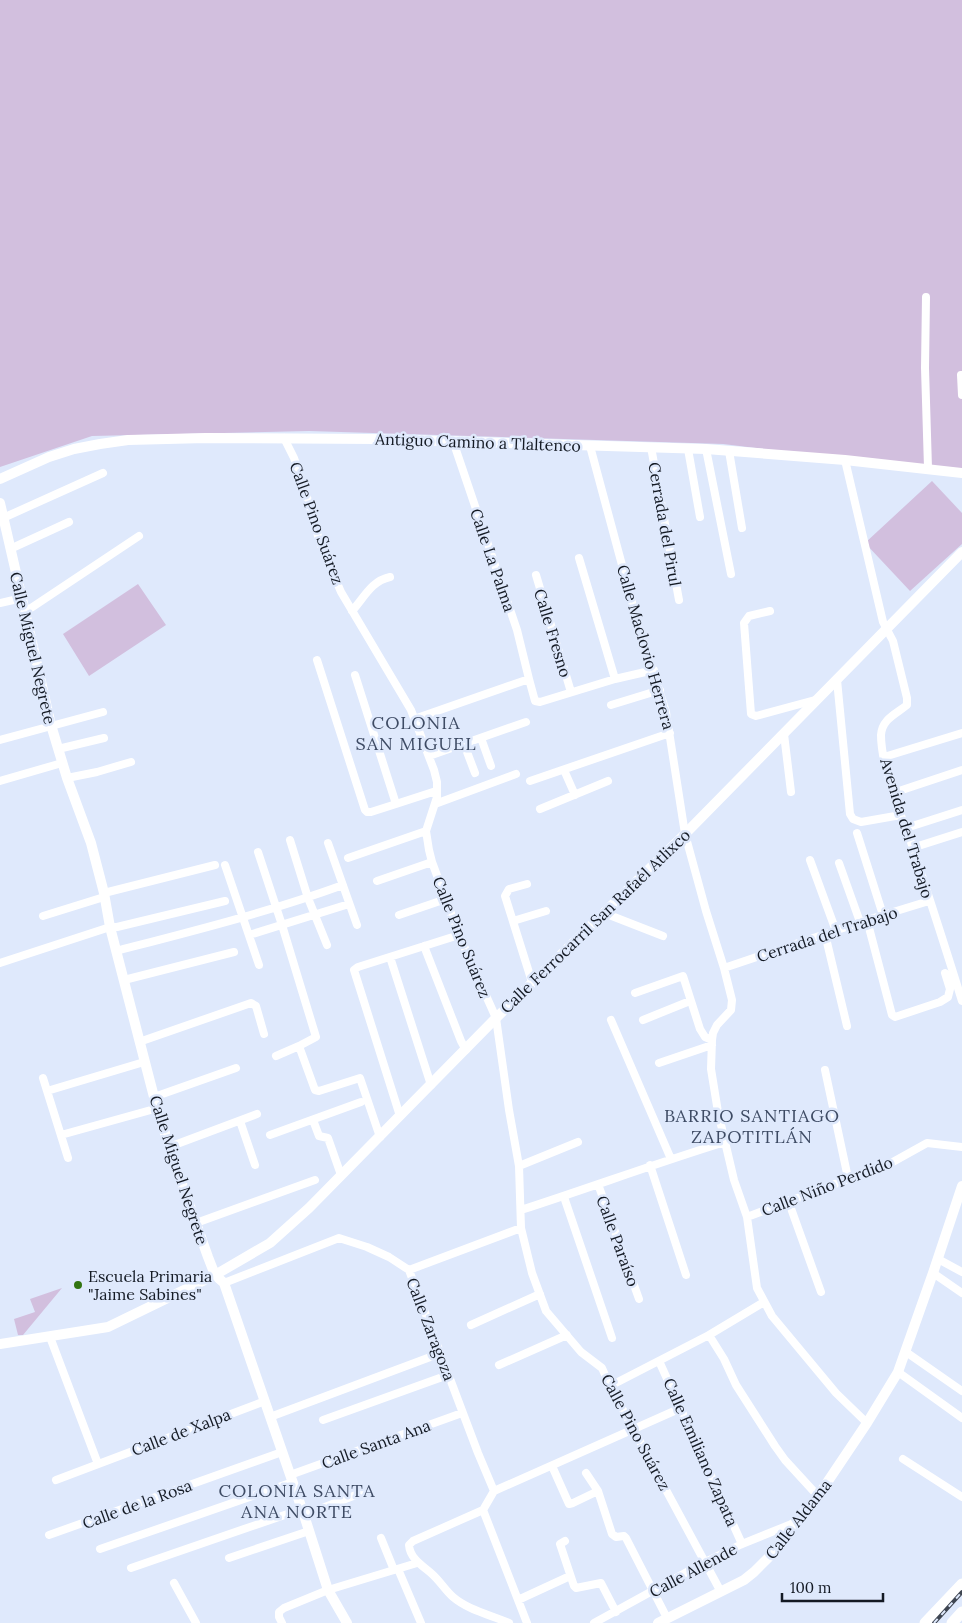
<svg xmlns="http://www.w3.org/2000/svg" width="962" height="1623" font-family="Lora,serif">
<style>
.green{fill:#d2bfde}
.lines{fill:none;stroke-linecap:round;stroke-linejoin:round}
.minor{stroke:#fff;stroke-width:8}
.tertiary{stroke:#fff;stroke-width:10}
.secondary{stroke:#fff;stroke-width:11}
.rail-casing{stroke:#3f4652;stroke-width:4}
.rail{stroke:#dfe9fc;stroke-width:2;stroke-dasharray:5.5;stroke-linecap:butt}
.poi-dot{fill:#327411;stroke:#dfe9fc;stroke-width:2}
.labels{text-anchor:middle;stroke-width:5;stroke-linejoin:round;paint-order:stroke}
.street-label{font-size:16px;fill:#141a24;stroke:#dfe9fc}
.poi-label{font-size:16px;fill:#141a24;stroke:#dfe9fc;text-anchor:start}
.neighbourhood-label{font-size:18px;letter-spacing:1px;fill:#3e4b64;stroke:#dfe9fc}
</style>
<rect width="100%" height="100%" fill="#dfe9fc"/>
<path class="green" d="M0,0H962V473L723,444L309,431L92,436L0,467Z
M932,481L962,513V544L910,591L865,543Z
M138,584L166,625L89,676L63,634Z
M62,1288L23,1335H18L14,1319L35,1312L30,1299Z"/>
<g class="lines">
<path class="minor" d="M926,297L925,368L928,468
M961,375L962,395
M284,438L294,458L303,483L320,543L341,592L411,710L434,770L437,782V797L426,831L429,850L432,862L459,935L496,1018L509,1110L519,1166L521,1228L532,1273L546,1311L581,1352L602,1368L610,1386L721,1592
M453,441L517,630L529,679
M590,446L636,617L666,712L685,834L706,911L724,968L732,1000L731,1010L717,1025L713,1033L712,1040L711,1069L718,1112L734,1180L747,1217L757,1288L772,1316L836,1393L867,1423
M651,447L679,600
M688,449L700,517
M706,449L731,574
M729,451L742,528
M845,460L883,622L893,641L907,698V705C896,714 882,719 881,735C881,767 901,815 912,845C929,897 946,949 962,1001
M3,518L103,473
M10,549L69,522
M579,558L615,679
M536,575L571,692
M0,603L22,598
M352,611C364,598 371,581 390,577
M770,611L749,616L744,623L751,714L756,716L815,700
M25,612L139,536
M317,660L365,810L367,812H371L396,804
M355,675L396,804L436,791
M837,680L850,814L853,819L861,822L901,815
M611,705L660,690
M414,719L529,679L535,701L540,702L615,679L654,670
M784,734L791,792
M481,738L491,766
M0,740L103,712
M464,744L475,773
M58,749L104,738
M429,756L526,722
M884,757L962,733
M564,770L575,795
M67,778L97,772L131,762
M0,781L62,763
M530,781L670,733
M893,793L962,770
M435,804L516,774
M540,809L608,781
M906,828L962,810
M857,833L883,915
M290,840L308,898L327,945
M328,843L357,925
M912,848L962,832
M258,852L282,925L316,1037L299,1046L276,1056
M348,858L426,831
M810,860L836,931
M839,863L860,922
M225,865L259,965
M377,881L432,862
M527,884L509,889L505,896L532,982
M104,893L215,865
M604,913L663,936
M399,915L446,899
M43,916L104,897
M867,920L892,1015L895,1017L940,1002L948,997L950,989L945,973
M513,921L546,911
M825,934L847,1026
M249,935L349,904
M424,946L461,1041L466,1050
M116,951C193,931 269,912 343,885
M390,957L431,1085
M0,963L110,927H117L225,901
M724,968L867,920L929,901
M124,980L234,952
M635,993L683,976L700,1029L705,1037L712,1040
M611,1020L671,1159
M643,1020L690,1001
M139,1042L251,1003L256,1006L264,1034
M299,1046L315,1090L319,1091L360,1078L380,1137
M659,1063L712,1045
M825,1070L848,1178
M43,1078L68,1158
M47,1091L144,1062
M154,1097L236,1068
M400,1116L354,970L358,967L459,935
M313,1120L319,1136L328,1138L341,1175
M240,1121L255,1165
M61,1135L158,1108
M270,1135L361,1102
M169,1147L257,1114
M650,1165L686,1275
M519,1166L578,1142
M598,1184L639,1299
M564,1197L612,1338
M788,1200L821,1292
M521,1210C589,1188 657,1163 725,1142
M747,1217L891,1163L927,1143L962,1147
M196,1223L315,1180
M938,1259L962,1272
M409,1270L521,1228
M933,1273L962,1293
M224,1283L339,1238L367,1247L389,1257L409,1270L478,1453L494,1491
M471,1325L540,1294
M709,1335L724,1359L736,1385L775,1446L785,1460L818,1496
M50,1337L98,1464
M906,1352L962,1391
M659,1361L742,1544
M499,1365L567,1335
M898,1372L962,1418
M610,1386L709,1335L764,1302
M270,1417L441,1353
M323,1420L448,1375
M903,1459L962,1497
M552,1466L569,1504L573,1503L598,1491L612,1534L616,1537L624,1536L626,1538L667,1618
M586,1473L598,1491
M290,1475L462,1413
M56,1480L265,1401
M483,1510L527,1623
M304,1515L361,1493
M49,1535L282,1452
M381,1538L394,1570
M565,1541L560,1544L574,1586L576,1588L601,1583L616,1612
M100,1549L293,1482
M229,1558L309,1531
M131,1568L302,1509
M398,1569L421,1623
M174,1583L196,1623
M518,1600L570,1576
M282,1623L279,1617V1612L284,1608L328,1590L417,1563
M509,1623C491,1615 468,1610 453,1597C445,1590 440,1581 432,1574C423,1566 410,1559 409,1545L413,1541L483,1510L494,1491L681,1408
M594,1623L705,1562L742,1544L794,1523"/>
<path class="tertiary" d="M0,479L49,457L74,449L100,444L128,440L206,438L377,439L706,449L845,460L962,473
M0,503L51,725L67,778L91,843L104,893L110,927L154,1097L171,1153L208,1257L215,1275L224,1283L304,1515L328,1590L347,1623
M0,1344L108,1327L215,1275L270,1243L309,1208L496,1018L685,834L962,552
M658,1623L744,1580L754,1572L783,1543L794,1523L818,1496L867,1423L898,1372L933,1273L962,1186"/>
<path class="secondary" d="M925,1623L962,1584
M952,1623L962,1612"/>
<defs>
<path id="rail" d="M934,1623L962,1592"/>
</defs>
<use href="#rail" class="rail-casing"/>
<use href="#rail" class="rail"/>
</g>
<circle class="poi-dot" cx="78" cy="1285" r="5"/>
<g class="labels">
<g class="street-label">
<text transform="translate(478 442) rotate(2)" y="6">Antiguo Camino a Tlaltenco</text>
<text transform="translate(317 523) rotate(70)" y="6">Calle Pino Suárez</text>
<text transform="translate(665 524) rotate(80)" y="6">Cerrada del Pirul</text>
<text transform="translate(493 560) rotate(71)" y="6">Calle La Palma</text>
<text transform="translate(553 633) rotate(73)" y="6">Calle Fresno</text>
<text transform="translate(646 647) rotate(74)" y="6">Calle Maclovio Herrera</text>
<text transform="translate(33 648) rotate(77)" y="6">Calle Miguel Negrete</text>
<text transform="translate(907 828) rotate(73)" y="6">Avenida del Trabajo</text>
<text transform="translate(595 921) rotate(-44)" y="6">Calle Ferrocarril San Rafaél Atlixco</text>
<text transform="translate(827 934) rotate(-18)" y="6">Cerrada del Trabajo</text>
<text transform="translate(462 937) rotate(68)" y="6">Calle Pino Suárez</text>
<text transform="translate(179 1170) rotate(72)" y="6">Calle Miguel Negrete</text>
<text transform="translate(827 1186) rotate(-21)" y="6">Calle Niño Perdido</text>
<text transform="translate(618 1241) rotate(70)" y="6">Calle Paraíso</text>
<text transform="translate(431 1329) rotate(69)" y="6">Calle Zaragoza</text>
<text transform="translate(181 1432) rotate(-21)" y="6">Calle de Xalpa</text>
<text transform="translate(636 1432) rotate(62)" y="6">Calle Pino Suárez</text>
<text transform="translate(376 1444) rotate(-20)" y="6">Calle Santa Ana</text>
<text transform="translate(701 1452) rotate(66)" y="6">Calle Emiliano Zapata</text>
<text transform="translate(137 1504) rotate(-20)" y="6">Calle de la Rosa</text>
<text transform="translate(798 1519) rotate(-52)" y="6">Calle Aldama</text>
<text transform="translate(693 1570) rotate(-28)" y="6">Calle Allende</text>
</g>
<g class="poi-label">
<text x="88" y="1282">Escuela Primaria<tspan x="88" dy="18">"Jaime Sabines"</tspan></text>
</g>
<g class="neighbourhood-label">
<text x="416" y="729">COLONIA<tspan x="416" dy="21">SAN MIGUEL</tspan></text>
<text x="752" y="1122">BARRIO SANTIAGO<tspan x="752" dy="21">ZAPOTITLÁN</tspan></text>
<text x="297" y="1497">COLONIA SANTA<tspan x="297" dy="21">ANA NORTE</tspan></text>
</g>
</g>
<path d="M782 1593v8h101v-8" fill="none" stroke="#141a24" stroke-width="2.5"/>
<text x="790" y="1593" font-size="15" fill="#141a24" stroke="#dfe9fc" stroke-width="4" paint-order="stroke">100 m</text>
</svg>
